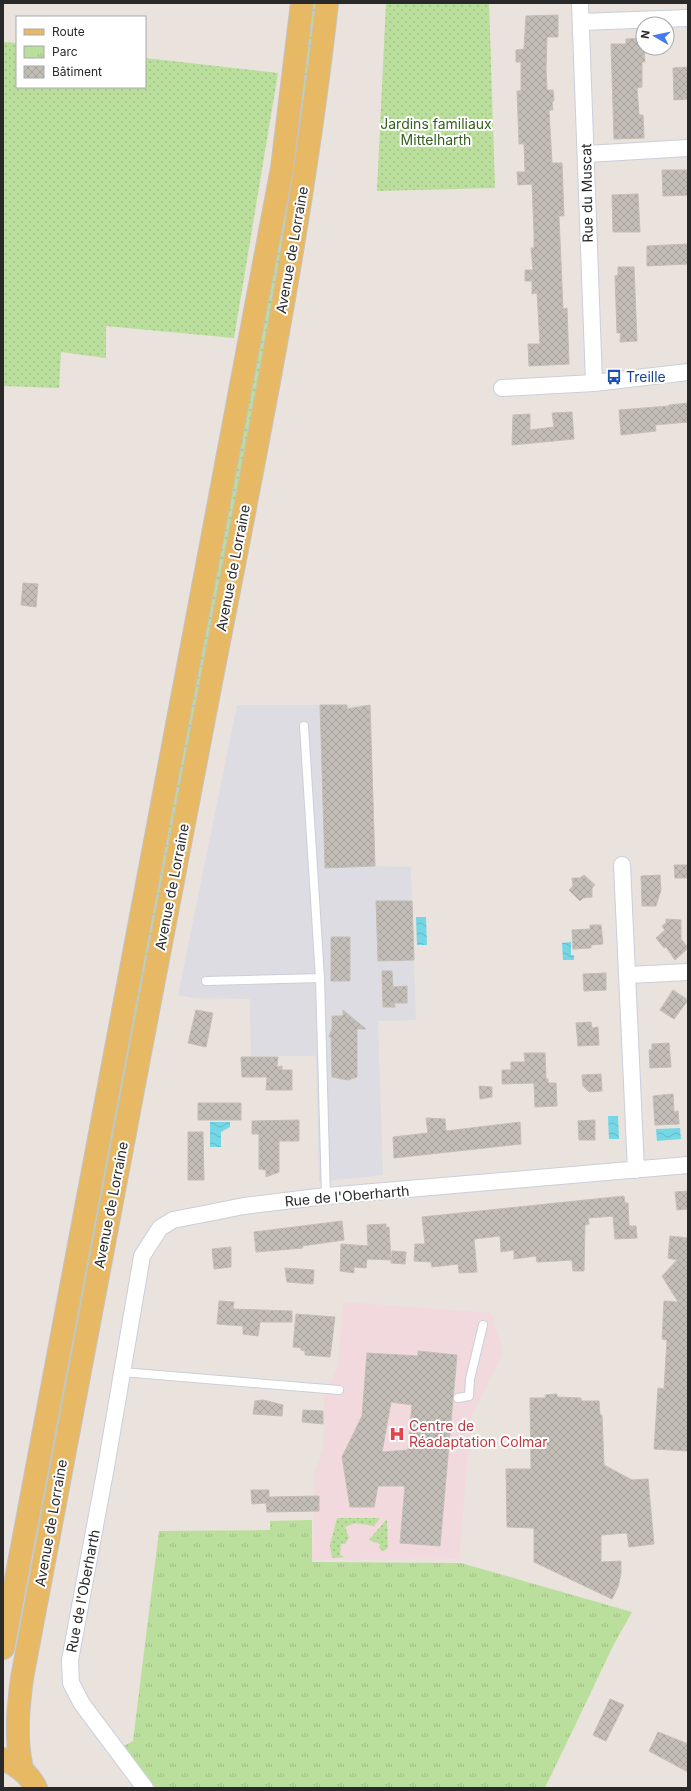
<svg xmlns="http://www.w3.org/2000/svg" width="691" height="1791" font-family="Inter,sans-serif">
<style>
.industrial{fill:#dddce3}
.medical{fill:#f1d9dd}
.grass{fill:url(#grass-dots)}
.park{fill:url(#park-tufts)}
.water{fill:url(#water-waves)}
.building{fill:url(#building-cross-hatch);stroke:#c5beb6;fill-rule:evenodd}
.lines{fill:none;stroke-linecap:round;stroke-linejoin:round}
.service-casing{stroke:#cacfda;stroke-width:10}
.minor-casing{stroke:#cacfda;stroke-width:18}
.primary-casing{stroke:#c3c3c3;stroke-width:24}
.service{stroke:#fff;stroke-width:8}
.minor{stroke:#fff;stroke-width:16}
.primary{stroke:#e7b964;stroke-width:22}
.labels{text-anchor:middle;stroke-width:4;stroke-linejoin:round;paint-order:stroke}
.park-label{font-size:14px;fill:#34611e;stroke:#fff}
.street-label{font-size:14px;fill:#292929;stroke:#fff}
.transit-label{font-size:14px;fill:#164399;stroke:#fff;text-anchor:start}
.health-label{font-size:14px;fill:#be3a42;stroke:#fff;text-anchor:start}
</style>
<defs>
<pattern id="grass-dots" width="8" height="8" patternUnits="userSpaceOnUse"><rect width="8" height="8" fill="#bade9b"/><path d="M2 2h.1M6 6h.1" fill="none" stroke="#a0be86" stroke-width="1.8" stroke-linecap="round"/></pattern>
<pattern id="park-tufts" width="24" height="20" patternUnits="userSpaceOnUse"><rect width="24" height="20" fill="#bade9b"/><path d="M3 7l-1-3M5 7V3M7 7l1-3M15 17l-1-3M17 17v-4M19 17l1-3" fill="none" stroke="#a0be86"/></pattern>
<pattern id="water-waves" width="16" height="10" patternUnits="userSpaceOnUse"><rect width="16" height="10" fill="#75d6e6"/><path d="M0 5q4-4 8 0t8 0" fill="none" stroke="#65b8c5"/></pattern>
<pattern id="building-cross-hatch" width="8" height="8" patternUnits="userSpaceOnUse"><rect width="8" height="8" fill="#c3bdb7"/><path d="M0 0l8 8M0 8l8-8" fill="none" stroke="#a8a29d"/></pattern>
</defs>
<rect width="100%" height="100%" fill="#eae2dc"/>
<path class="industrial" d="M237,705H371L375,866L411,867L416,1020L378,1021L383,1175L319,1182L316,1056H251L250,999L194,998L178,995Z"/>
<path class="medical" d="M343,1302L491,1313L503,1352L471,1417L459,1559L312,1560L315,1472L323,1450L324,1398L338,1365Z"/>
<path class="grass" d="M309,3H320L293,205L41,1528L34,1527Z
M386,3H489L495,188L377,191Z
M3,42L17,43V87H145V58L278,73L234,338L106,326V358L61,352L59,388L3,386Z
M337,1518H380L374,1526L355,1523L345,1527L349,1538L345,1544H341L340,1555L345,1557L332,1558L330,1545Z
M387,1519L388,1548L383,1551L379,1548L380,1544L369,1540Z"/>
<path class="park" d="M312,1520V1562L461,1563L632,1612L614,1644L545,1788H156L124,1746L133,1741L159,1531L270,1530V1521Z"/>
<path class="water" d="M416,917H426L427,945H417Z
M571,942V955H574V960H563L562,943Z
M608,1116H618L619,1139H609Z
M210,1122H230V1127L221,1132V1147H210Z
M680,1128L681,1139L657,1141L656,1129Z"/>
<path class="building" d="M558,15V37H547L546,69L547,90H553L554,101L552,102L553,110H549L552,163H562L564,216H559L563,309L567,308L569,364L529,366L528,344H540L537,293L532,294V281H525V270H533L531,248H534V234L532,184L518,185L517,172H525L524,144H519L517,91H521V62H516V50L524,49L526,16Z
M643,38L645,62H642V87L637,88L639,115H643L644,138L614,139L611,44H626V39Z
M688,67V99L674,100L673,68Z
M662,170H688V195L663,196Z
M638,194L640,232H613L612,195Z
M688,244V264L647,266V246Z
M618,267H634L637,341L620,342L621,333H617L615,276L618,275Z
M688,403V422L655,425L656,431L621,435L619,410L669,406V405Z
M572,412L574,439L512,445L513,415L530,414V430L554,427L552,413Z
M23,583L38,584L36,607L21,605Z
M320,705H347V709L370,705L375,866L325,868Z
M674,865H688V878H675Z
M584,875L595,885L592,888V897L583,898L580,901L569,890L573,886L572,878H580Z
M660,875L661,890L656,906H642L641,876Z
M376,901H412L414,960L378,961Z
M666,919L681,920V939L687,946L686,950L675,960L666,947L664,948L656,938L665,930L662,926L666,923Z
M590,925H601L603,944L591,945V948L573,949L572,930L590,929Z
M331,937H350V981H331Z
M382,971H392L393,987L407,986V1003H394L395,1007H383Z
M606,973V990L584,991L583,974Z
M673,990L688,1000L674,1019L660,1010Z
M196,1010L213,1013L206,1047L188,1043Z
M343,1010L366,1029H357V1077L348,1080L332,1077L331,1037H329L332,1029V1016H343Z
M591,1022L592,1028L598,1027L599,1045L578,1046L576,1023Z
M669,1043L671,1067L650,1068L649,1050H652V1044Z
M524,1053H545L546,1079H548V1083H556L557,1106L535,1107L534,1083L502,1084V1070H511V1062H525Z
M241,1057H278L277,1067L282,1066V1070H292V1090H266L267,1077H242Z
M601,1074L602,1091L589,1092L583,1086L582,1075Z
M479,1086L492,1087V1097L480,1099Z
M673,1094L674,1112L678,1111L679,1124L655,1125L653,1096Z
M198,1103H241V1120H198Z
M426,1118L445,1119L446,1131L520,1122L521,1144L394,1158L393,1137L428,1133Z
M299,1120V1141H279V1172L266,1177V1170L259,1169V1134H252V1121Z
M595,1120V1140H579L578,1121Z
M188,1132H203L204,1180H188Z
M688,1191V1209L677,1210L675,1192Z
M624,1196L625,1203H628L629,1226H636L637,1238L615,1239L613,1216L588,1218L589,1224L585,1225L584,1271H573L572,1260L540,1262H537L536,1256L514,1259V1250L501,1252L500,1236L474,1239L477,1272L459,1273L458,1264L432,1267L431,1262L414,1261L415,1244H425L422,1217Z
M342,1221L344,1240L302,1246L303,1248L256,1252L254,1232Z
M386,1224V1228L389,1227L391,1260L367,1259L366,1268L354,1267V1273L340,1271L341,1244L368,1246L367,1225Z
M670,1236L688,1238V1451L654,1449L658,1388L664,1389L667,1340L662,1339L664,1301L678,1302L662,1276L677,1260L668,1258Z
M231,1247V1267L214,1269L212,1249Z
M392,1251L406,1252L405,1264L391,1263Z
M285,1268L314,1270L313,1284L287,1282Z
M219,1301L234,1302L233,1309L292,1311V1322H260L258,1336L243,1334V1326L217,1324Z
M296,1314L335,1317L330,1357L305,1355V1351L301,1350V1348L293,1347Z
M418,1351L457,1355L440,1546L400,1543L405,1486H378L374,1507H350L342,1457L362,1416L367,1353L418,1356ZM391,1402L412,1405L408,1450L382,1452Z
M557,1394V1397L581,1398V1401H599L600,1415H602L604,1465L632,1480L648,1479L654,1544L629,1547L627,1533L601,1535V1562L621,1561V1574L618,1587L612,1599L534,1562V1528L507,1527L506,1469H531L530,1398H546L545,1395Z
M263,1400L283,1405L282,1416L253,1414L255,1401Z
M303,1410L323,1411V1424L302,1422Z
M251,1490H269V1497L319,1496V1511L267,1512L266,1503L252,1504Z
M610,1699L624,1705L606,1741L593,1735Z
M658,1732L688,1744V1772L649,1751Z"/>
<g class="lines">
<defs>
<path id="service" d="M304,726L320,978
M206,981L320,978L326,1196
M122,1372L339,1390
M458,1398L469,1396L470,1379L483,1325"/>
<path id="minor" d="M580,3L594,383
M581,22L688,18
M587,154L688,148
M502,388L594,383L688,372
M622,865L636,1170
M628,975L688,972
M145,1788L82,1704L71,1683L70,1660L106,1467L142,1256L160,1228L173,1220L244,1206L326,1196L688,1165"/>
<path id="primary" d="M3,1648L282,168L302,3
M3,1759C17,1765 29,1774 36,1788
M22,1769C15,1738 18,1709 22,1678C82,1352 145,1028 207,703C252,470 301,238 327,3"/>
</defs>
<use href="#service" class="service-casing"/>
<use href="#minor" class="minor-casing"/>
<use href="#primary" class="primary-casing"/>
<use href="#service" class="service"/>
<use href="#minor" class="minor"/>
<use href="#primary" class="primary"/>
</g>
<defs>
<symbol id="bus-bare" viewBox="-9 -9 18 18"><path d="M-5-6H5V4H4V6H2V4H-2V6H-4V4H-5ZM-3.5-4V0h7V-4ZM-3.5 1.2v1.5H-2V1.2ZM2 1.2v1.5H3.5V1.2Z" fill="#1a4fb4" stroke="#fff" stroke-width="2.5" paint-order="stroke"/></symbol>
<symbol id="hospital-bare" viewBox="-9 -9 18 18"><path d="M-5-5h3v3.5h4V-5h3V5h-3V1.5h-4V5h-3Z" fill="#e0444e" stroke="#fff" stroke-width="2.5" paint-order="stroke"/></symbol>
</defs>
<g fill-rule="evenodd">
<use href="#bus-bare" x="603" y="366" width="22" height="22"/>
<use href="#hospital-bare" x="386" y="1423" width="22" height="22"/>
</g>
<g class="labels">
<g class="park-label">
<text x="436" y="129">Jardins familiaux<tspan x="436" dy="16">Mittelharth</tspan></text>
</g>
<g class="street-label">
<text transform="translate(587 193) rotate(-91)" y="5">Rue du Muscat</text>
<text transform="translate(292 250) rotate(-80)" y="5">Avenue de Lorraine</text>
<text transform="translate(233 568) rotate(-79)" y="5">Avenue de Lorraine</text>
<text transform="translate(172 887) rotate(-79)" y="5">Avenue de Lorraine</text>
<text transform="translate(347 1196) rotate(-5)" y="5">Rue de l'Oberharth</text>
<text transform="translate(111 1205) rotate(-79)" y="5">Avenue de Lorraine</text>
<text transform="translate(51 1523) rotate(-80)" y="5">Avenue de Lorraine</text>
<text transform="translate(83 1591) rotate(-79)" y="5">Rue de l'Oberharth</text>
</g>
<g class="transit-label">
<text x="626" y="382">Treille</text>
</g>
<g class="health-label">
<text x="409" y="1431">Centre de<tspan x="409" dy="16">Réadaptation Colmar</tspan></text>
</g>
</g>
<rect width="691" height="1791" fill="none" stroke="#292929" stroke-width="8"/>
<rect x="16" y="16" width="130" height="72" fill="#ffffff" stroke="#a9a9a9"/>
<rect x="24" y="29" width="20" height="6" fill="#e7b964" stroke="#a9a9a9"/>
<text x="52" y="36" font-size="12" fill="#292929">Route</text>
<rect x="24" y="46" width="20" height="12" fill="url(#park-tufts)" stroke="#a9a9a9"/>
<text x="52" y="56" font-size="12" fill="#292929">Parc</text>
<rect x="24" y="66" width="20" height="12" fill="url(#building-cross-hatch)" stroke="#a9a9a9"/>
<text x="52" y="76" font-size="12" fill="#292929">Bâtiment</text>
<g transform="translate(655 36) rotate(279)"><circle r="19" fill="#ffffff" stroke="#a9a9a9"/>
<path d="M0-3L7 15L0 10L-7 15Z" fill="#4579ee"/>
<text y="-6" font-size="11" font-weight="bold" text-anchor="middle" fill="#292929">N</text>
</g>
</svg>
